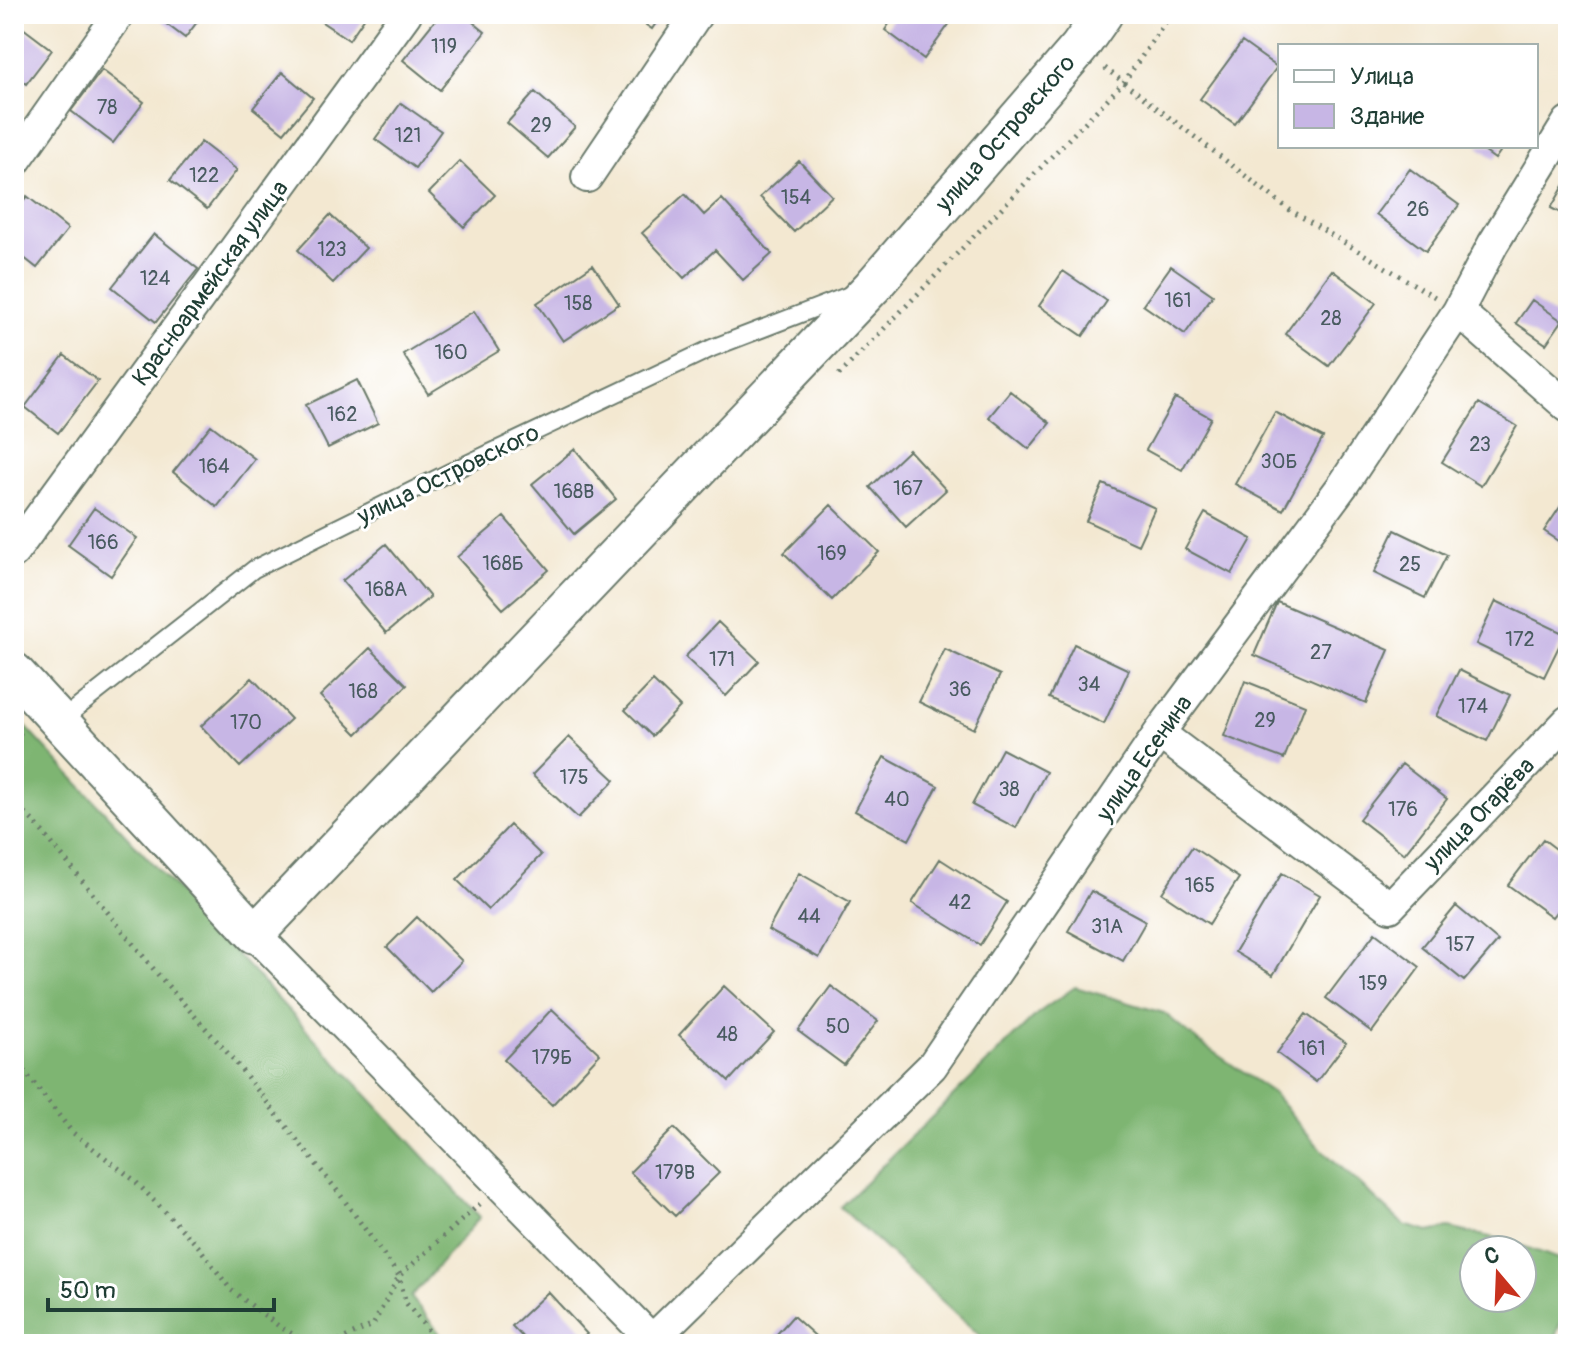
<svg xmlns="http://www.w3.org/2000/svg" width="1582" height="1358" font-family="Pangolin,sans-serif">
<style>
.forest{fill:#7eb572;stroke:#4e7953;stroke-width:2;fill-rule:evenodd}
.building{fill:#c7b6e5}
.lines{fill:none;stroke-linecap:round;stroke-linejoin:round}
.service-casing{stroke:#69796b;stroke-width:20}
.minor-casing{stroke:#69796b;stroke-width:34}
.tertiary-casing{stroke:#69796b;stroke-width:42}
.path{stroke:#69796b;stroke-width:5;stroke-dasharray:2 6;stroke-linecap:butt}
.service{stroke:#fff;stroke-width:16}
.minor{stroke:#fff;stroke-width:30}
.tertiary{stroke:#fff;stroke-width:38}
.labels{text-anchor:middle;stroke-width:6;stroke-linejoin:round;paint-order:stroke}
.number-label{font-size:20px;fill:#495b60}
.street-label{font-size:24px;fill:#1f3d34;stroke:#fff}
</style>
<rect width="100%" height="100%" fill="#fff"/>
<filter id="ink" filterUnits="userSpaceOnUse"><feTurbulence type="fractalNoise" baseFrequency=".0125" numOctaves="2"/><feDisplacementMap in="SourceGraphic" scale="16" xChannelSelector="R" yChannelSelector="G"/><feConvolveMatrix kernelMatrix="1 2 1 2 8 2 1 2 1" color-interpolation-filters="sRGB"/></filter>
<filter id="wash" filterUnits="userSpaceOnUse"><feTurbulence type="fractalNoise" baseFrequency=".006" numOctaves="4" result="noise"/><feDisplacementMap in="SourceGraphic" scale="32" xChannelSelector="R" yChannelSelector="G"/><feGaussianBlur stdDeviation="1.8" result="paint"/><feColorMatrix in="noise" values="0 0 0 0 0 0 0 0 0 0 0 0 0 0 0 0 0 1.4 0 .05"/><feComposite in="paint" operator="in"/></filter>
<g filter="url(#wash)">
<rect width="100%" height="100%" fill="#f3e8d1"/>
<path class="forest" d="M14,714L480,1217L411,1297L448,1344H35L14,1333Z
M1075,987L1164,1013L1199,1042L1273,1093L1318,1146L1404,1225L1429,1232L1449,1228L1508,1241L1568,1262V1299L1553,1344H989L840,1207L1038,1013ZM1474,1250H1522V1298H1474Z"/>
<g id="blocks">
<path class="building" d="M153,14H203L185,38Z
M315,14H367L349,40L313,16Z
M440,14H463L485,32L440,90L403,60Z
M630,14H662L652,29Z
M896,14H937L950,23L924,59L885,30Z
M19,25L52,50L26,84L14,74V31Z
M1242,42L1277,67L1235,124L1200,99Z
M102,70L144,102L113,143L71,111Z
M282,72L313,98L284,133L253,108Z
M535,92L575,127L548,158L507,123Z
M401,103L441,131L415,168L375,139Z
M201,142L237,170L207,209L170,180Z
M1477,146H1504L1495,159Z
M460,161L495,195L464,227L429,193Z
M799,161L832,196L794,232L760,197Z
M1410,169L1459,205L1426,251L1376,214Z
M1568,179V217L1551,208Z
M685,194L704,215L722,199L772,254L743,280L715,250L684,278L642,233Z
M27,196L68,229L37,268L14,250V212Z
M330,215L366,248L333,283L298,250Z
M154,234L198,269L156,322L112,287Z
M593,265L619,304L563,341L537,303Z
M1171,266L1213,295L1185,334L1143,305Z
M1332,270L1376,303L1329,366L1285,334Z
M1063,271L1107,301L1083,336L1039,306Z
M1532,300L1562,321L1546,344L1516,323Z
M474,311L499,351L428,394L403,354Z
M64,355L98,381L58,433L25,407Z
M357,380L378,423L328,448L306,405Z
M1010,391L1050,423L1029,449L989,417Z
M1175,398L1211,418L1182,470L1146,450Z
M1479,403L1517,426L1481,486L1442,462Z
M1275,412L1323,438L1283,510L1235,484Z
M211,425L255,459L217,507L173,472Z
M575,449L616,499L574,534L532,484Z
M909,450L946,490L906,527L870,487Z
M1103,484L1155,508L1138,545L1086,521Z
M1568,495V547L1544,531Z
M831,505L879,552L832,600L784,553Z
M94,508L137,538L111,576L68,545Z
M1205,513L1252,539L1232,574L1185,549Z
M504,517L549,570L503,609L457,557Z
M1395,530L1447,555L1425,598L1374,573Z
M386,544L430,597L386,633L342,581Z
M1496,601L1565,634L1544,677L1476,644Z
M1277,602L1389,650L1366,703L1254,655Z
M718,622L759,661L726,696L685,657Z
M1074,644L1129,670L1104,724L1049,698Z
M370,648L407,685L357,734L320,696Z
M945,649L1000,675L974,729L919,702Z
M1459,670L1510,695L1487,741L1436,716Z
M252,678L291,719L240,767L201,726Z
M653,681L680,707L652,736L625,710Z
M1245,681L1305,705L1284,759L1224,736Z
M569,737L615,780L578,818L532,775Z
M1002,749L1046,772L1016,828L972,805Z
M884,757L938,786L909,840L855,811Z
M1402,764L1447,799L1404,854L1359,819Z
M510,825L541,855L488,910L457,880Z
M1543,839L1568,858V896L1552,917L1508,885Z
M1192,847L1239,878L1209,924L1162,893Z
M940,859L1007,902L980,945L912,903Z
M799,873L850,902L819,958L768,930Z
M1282,873L1320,895L1273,975L1235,952Z
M1091,891L1146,921L1123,961L1068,931Z
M1456,906L1498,941L1464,981L1422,947Z
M417,917L462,961L431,992L387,947Z
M1375,933L1420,967L1372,1032L1326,998Z
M724,986L774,1032L729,1081L679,1035Z
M831,986L878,1021L844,1065L798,1031Z
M552,1009L600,1054L552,1105L504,1060Z
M1306,1014L1346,1043L1316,1082L1277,1053Z
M674,1128L719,1173L675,1216L630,1172Z
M548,1292L587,1334L577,1344H529L512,1326Z
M793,1316L824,1344H768Z"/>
</g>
</g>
<g filter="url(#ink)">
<use href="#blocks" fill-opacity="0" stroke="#69796b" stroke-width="2"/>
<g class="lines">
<defs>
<path id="service" d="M59,722L254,569L450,472L712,348L852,294"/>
<path id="minor" d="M14,163L119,14
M587,177L697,14
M1458,311L1568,407
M14,552L406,14
M1159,733L1390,907L1568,721
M255,934L652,1340L932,1066L1159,733L1343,485L1458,311L1493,244L1568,122"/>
<path id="tertiary" d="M14,672L255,934L872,287L1079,48L1103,14"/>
</defs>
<use href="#service" class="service-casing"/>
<use href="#minor" class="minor-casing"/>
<use href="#tertiary" class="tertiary-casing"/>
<path class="path" d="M1105,68L1290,210L1435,297
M839,375L1124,82L1171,14
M14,774L21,727
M14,802L37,825L160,977L232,1058L339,1193L399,1276L406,1303L439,1344
M14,1058L72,1132L134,1180L198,1246L231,1290L280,1327L310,1344
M331,1344L373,1325L399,1276L481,1203"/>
<use href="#service" class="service"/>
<use href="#minor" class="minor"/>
<use href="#tertiary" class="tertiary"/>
</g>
</g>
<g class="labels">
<g class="number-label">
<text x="444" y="53">119</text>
<text x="107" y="114">78</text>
<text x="541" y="132">29</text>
<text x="408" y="142">121</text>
<text x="204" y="182">122</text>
<text x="796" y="204">154</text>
<text x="1418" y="216">26</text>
<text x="332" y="256">123</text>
<text x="155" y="285">124</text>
<text x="1178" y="307">161</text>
<text x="578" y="310">158</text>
<text x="1331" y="325">28</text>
<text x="451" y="359">160</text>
<text x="342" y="421">162</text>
<text x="1480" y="451">23</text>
<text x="1279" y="468">30Б</text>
<text x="214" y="473">164</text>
<text x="908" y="495">167</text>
<text x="574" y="498">168В</text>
<text x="103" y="549">166</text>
<text x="832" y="560">169</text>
<text x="503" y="570">168Б</text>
<text x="1410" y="571">25</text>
<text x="386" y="596">168А</text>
<text x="1520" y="646">172</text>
<text x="1321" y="659">27</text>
<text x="722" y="666">171</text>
<text x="1089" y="691">34</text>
<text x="960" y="696">36</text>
<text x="363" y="698">168</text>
<text x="1473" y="713">174</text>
<text x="1265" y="727">29</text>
<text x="246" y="729">170</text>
<text x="574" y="784">175</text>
<text x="1009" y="796">38</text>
<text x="897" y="806">40</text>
<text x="1403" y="816">176</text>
<text x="1200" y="892">165</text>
<text x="960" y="909">42</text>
<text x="809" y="923">44</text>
<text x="1107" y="933">31А</text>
<text x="1460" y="951">157</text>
<text x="1373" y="990">159</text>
<text x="838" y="1033">50</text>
<text x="727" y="1041">48</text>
<text x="1312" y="1055">161</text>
<text x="552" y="1064">179Б</text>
<text x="675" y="1179">179В</text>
</g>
<g class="street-label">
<text transform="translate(1005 133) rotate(-49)" y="8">улица Островского</text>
<text transform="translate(210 283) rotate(-54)" y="8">Красноармейская улица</text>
<text transform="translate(448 474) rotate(-26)" y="8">улица Островского</text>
<text transform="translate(1144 758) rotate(-55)" y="8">улица Есенина</text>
<text transform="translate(1479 814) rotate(-46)" y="8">улица Огарёва</text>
</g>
</g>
<rect width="1582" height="1358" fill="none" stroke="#fff" stroke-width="48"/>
<rect x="1278" y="44" width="260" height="104" fill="#ffffff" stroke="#a5b1ae" stroke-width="2"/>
<rect x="1294" y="70" width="40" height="12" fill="#ffffff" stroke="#a5b1ae" stroke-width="2"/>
<text x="1350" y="84" font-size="24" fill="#1f3d34">Улица</text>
<rect x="1294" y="104" width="40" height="24" fill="#c7b6e5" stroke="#a5b1ae" stroke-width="2"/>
<text x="1350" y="124" font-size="24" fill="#1f3d34">Здание</text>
<g transform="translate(1498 1274) rotate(341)"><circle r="38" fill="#ffffff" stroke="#a5b1ae" stroke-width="2"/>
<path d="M0-6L14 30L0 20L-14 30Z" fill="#c8321e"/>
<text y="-12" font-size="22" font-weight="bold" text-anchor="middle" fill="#1f3d34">С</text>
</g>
<path d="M48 1298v12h226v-12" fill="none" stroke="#1f3d34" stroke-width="4"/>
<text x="60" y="1298" font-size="24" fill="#1f3d34" stroke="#ffffff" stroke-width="6" paint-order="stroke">50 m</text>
</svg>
